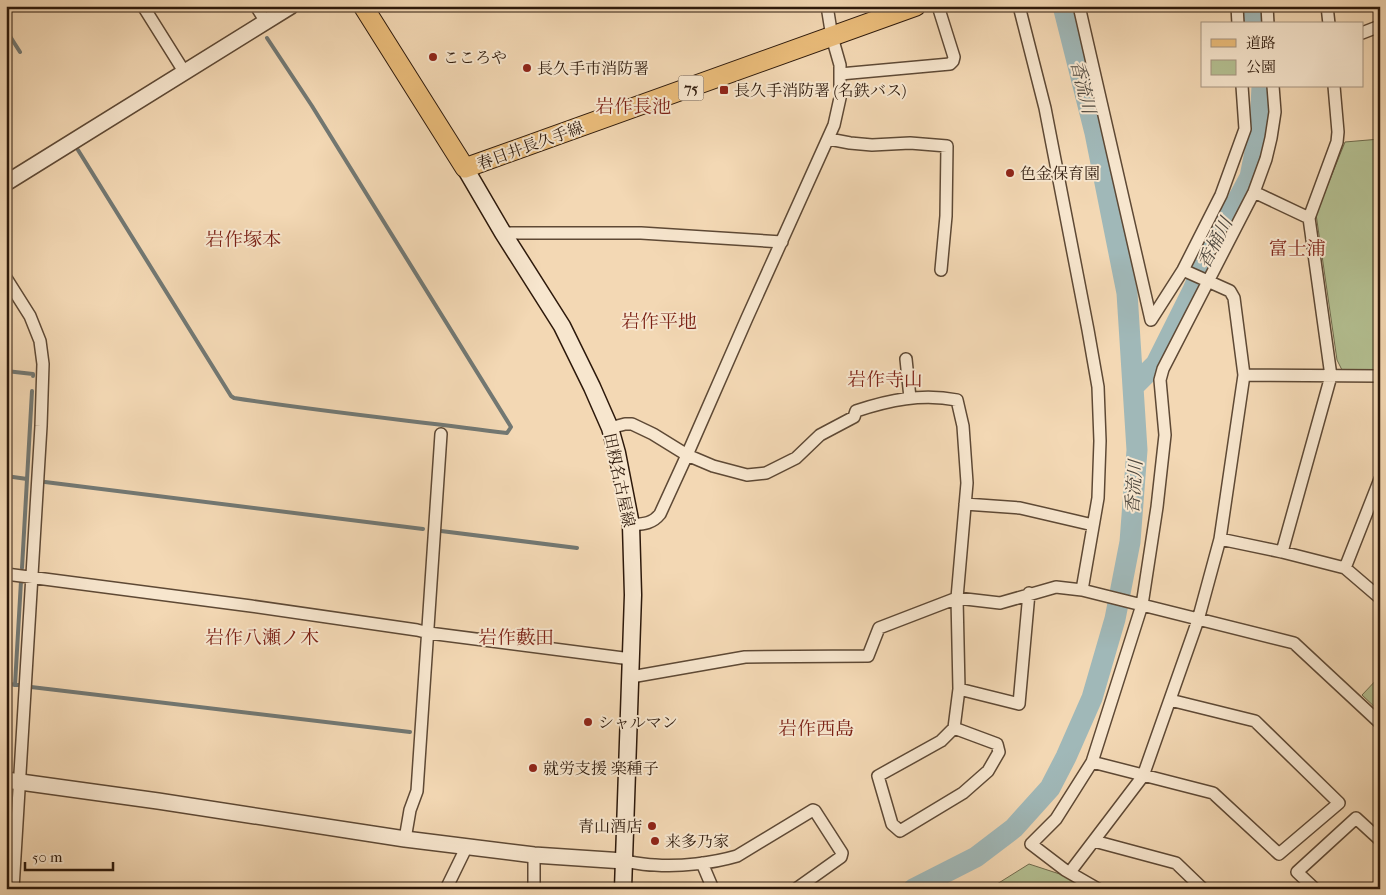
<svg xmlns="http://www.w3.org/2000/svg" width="1386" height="895" font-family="'IM FELL French Canon','Noto Serif JP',serif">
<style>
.green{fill:#b4c092;stroke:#706c4e}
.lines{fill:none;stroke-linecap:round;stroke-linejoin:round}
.stream{stroke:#727873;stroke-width:4}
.river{stroke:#a0b8b8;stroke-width:21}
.minor-casing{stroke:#5e4935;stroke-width:14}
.tertiary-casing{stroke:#5e4935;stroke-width:18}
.secondary-casing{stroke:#2d190b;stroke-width:19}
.primary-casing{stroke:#2d190b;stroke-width:21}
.minor{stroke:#f7e6ce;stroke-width:11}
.tertiary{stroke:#f7e6ce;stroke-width:15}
.secondary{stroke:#f7e6ce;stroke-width:16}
.primary{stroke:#eabc7a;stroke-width:19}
.poi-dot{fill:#8f2418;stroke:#f7e6ce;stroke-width:2}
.labels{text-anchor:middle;stroke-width:4;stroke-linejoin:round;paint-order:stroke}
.shield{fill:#f7e6ce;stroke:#6a5646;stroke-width:1}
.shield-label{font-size:15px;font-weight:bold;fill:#2d190b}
.poi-label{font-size:16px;fill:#2d190b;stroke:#f7e6ce;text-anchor:start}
.street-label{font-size:16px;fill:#2d190b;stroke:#f7e6ce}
.water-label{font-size:18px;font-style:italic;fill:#50493f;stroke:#f7e6ce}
.quarter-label{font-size:19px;fill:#7a1f14;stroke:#f7e6ce}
</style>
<rect width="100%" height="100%" fill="#f3d8b4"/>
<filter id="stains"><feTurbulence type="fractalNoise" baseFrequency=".004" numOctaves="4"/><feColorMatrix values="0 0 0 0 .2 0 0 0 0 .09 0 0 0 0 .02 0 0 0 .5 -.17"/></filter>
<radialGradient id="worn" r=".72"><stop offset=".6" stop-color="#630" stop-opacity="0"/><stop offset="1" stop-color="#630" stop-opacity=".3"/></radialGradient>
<path class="green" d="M1380,139V370H1342L1337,360L1316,214L1345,142Z
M1380,676V712L1362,695Z
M1029,864L1072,878L1085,889H989Z"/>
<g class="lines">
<path class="stream" d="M6,30L20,52
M78,150L231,396L234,398C324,412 416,421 507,433L511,427L312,106L267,38
M6,371L33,374V376
M6,476L27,479
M45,482L423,529
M441,531L577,548
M22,568L32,391
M6,683L15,685
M20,685H15L21,581
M31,687L410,732"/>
<path class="river" d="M1253,6L1255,24
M1134,386L1156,364L1193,290L1209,253L1250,177L1260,126L1262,86
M913,889L976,857L1014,828L1050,788L1066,757L1092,698L1115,619L1130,542L1137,450L1127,293L1095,133L1063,6"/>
<defs>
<path id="minor" d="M143,6L185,73
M256,6L266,22
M1019,6L1045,108L1088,330L1098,387L1100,441L1098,498L1082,590
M1079,6L1151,320
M1237,6L1238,24
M1267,6L1268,24
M1327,6L1329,24
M1362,33L1380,26
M840,74L950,64L953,61L954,57L938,6
M829,139L850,143L872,145L910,143L947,146L946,216L941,270
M1254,192L1309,218
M503,233H641L782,242
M6,278L30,316L40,341L43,364L41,426L13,889
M1151,320L1183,270L1221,195L1245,129L1242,86
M906,359L910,398
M1244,375L1380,376
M610,428L625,424H632L653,434L687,455L713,466L747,475L766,473L796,458L820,435L854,417L856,411C889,400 922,393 957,400L963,426L967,483L957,598L959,689L1019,704L1029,593
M965,504L1020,508L1093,525
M631,525C643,524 652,524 660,514L687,455L747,318L834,125L840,98V65L832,37L827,6
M1220,539L1282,552L1345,568L1380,598
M1282,552L1331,376L1309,218L1337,142L1338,132L1334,86
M1345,568L1380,479
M6,574L251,606L417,630L429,633L631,659
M631,677L745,657L868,656L879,628L957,598L1000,603L1056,587L1082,590L1294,643L1380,723
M954,728L997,744L999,752L988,771L963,793L900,831L892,824L878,776L941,741L954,728L959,689
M1092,762L1213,793L1279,854L1339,803L1255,721L1170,700
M405,839L410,810L417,791L441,434
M1094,841L1176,863L1203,889
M624,861C635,863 645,865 655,865C680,867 713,863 737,856L813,810L815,811L842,853L841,857L796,889
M702,863L713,889
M1070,872L1143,776L1198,620L1220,539L1244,375L1234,298L1230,291L1183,270
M446,889L467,846
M534,889V855
M1098,889L1065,870L1031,844L1056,819L1092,762L1142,605L1157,507L1165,435L1160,380L1163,369L1254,192L1266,159L1271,138L1275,112L1273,86
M1315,889L1297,872L1356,818L1380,840"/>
<path id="tertiary" d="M6,183L291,6
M6,780L158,801L405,839L534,855L624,861"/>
<path id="secondary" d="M465,168L503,233L562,326L592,387L610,428L617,453L631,525L633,595L623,889"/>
<path id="primary" d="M363,6L465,168L916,6"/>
</defs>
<use href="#minor" class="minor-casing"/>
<use href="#tertiary" class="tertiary-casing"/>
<use href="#secondary" class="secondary-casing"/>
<use href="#primary" class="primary-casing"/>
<use href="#minor" class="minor"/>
<use href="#tertiary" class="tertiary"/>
<use href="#secondary" class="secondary"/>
<use href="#primary" class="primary"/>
</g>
<g class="poi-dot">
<circle cx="433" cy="57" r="5"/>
<circle cx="527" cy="68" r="5"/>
<rect x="719" y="85" width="10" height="10" rx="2.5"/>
<circle cx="1010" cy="173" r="5"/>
<circle cx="588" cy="722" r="5"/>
<circle cx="533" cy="768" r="5"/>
<circle cx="652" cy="826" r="5"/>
<circle cx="655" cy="841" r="5"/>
</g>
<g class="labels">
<rect class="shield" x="678.5" y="75.5" width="25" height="25" rx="4"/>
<g class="shield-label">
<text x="691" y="93">75</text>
</g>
<g class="poi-label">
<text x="443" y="63">こころや</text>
<text x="537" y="74">長久手市消防署</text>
<text x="734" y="96">長久手消防署 (名鉄バス)</text>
<text x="1020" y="179">色金保育園</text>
<text x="598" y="728">シャルマン</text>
<text x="543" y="774">就労支援 楽種子</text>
<text x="642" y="832" text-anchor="end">青山酒店</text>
<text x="665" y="847">来多乃家</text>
</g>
<g class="street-label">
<text transform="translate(530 145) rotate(-20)" y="6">春日井長久手線</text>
<text transform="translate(620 480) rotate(78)" y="6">田籾名古屋線</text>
</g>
<g class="water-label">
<text transform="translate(1083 87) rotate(76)" y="6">香流川</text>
<text transform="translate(1215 243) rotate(-63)" y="6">香桶川</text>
<text transform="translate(1134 487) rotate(-86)" y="6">香流川</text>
</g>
<g class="quarter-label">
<text x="633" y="113">岩作長池</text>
<text x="243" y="246">岩作塚本</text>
<text x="1297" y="255">富士浦</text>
<text x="659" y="328">岩作平地</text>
<text x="885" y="386">岩作寺山</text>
<text x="262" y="644">岩作八瀬ノ木</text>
<text x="516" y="644">岩作藪田</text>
<text x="816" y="735">岩作西島</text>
</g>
</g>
<rect width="1386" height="895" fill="none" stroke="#f3d8b4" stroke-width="25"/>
<rect x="8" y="8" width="1371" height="880" fill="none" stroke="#2d190b" stroke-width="2.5"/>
<rect x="12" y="12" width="1361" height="870" fill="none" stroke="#2d190b"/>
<rect x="1201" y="22" width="162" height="65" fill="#f7e6ce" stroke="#a69480"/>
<rect x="1211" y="39" width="25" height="8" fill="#eabc7a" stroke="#a69480"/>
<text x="1246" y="48" font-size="15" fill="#2d190b">道路</text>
<rect x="1211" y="60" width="25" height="15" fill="#b4c092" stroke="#a69480"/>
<text x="1246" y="72" font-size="15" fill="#2d190b">公園</text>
<path d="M25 862v8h88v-8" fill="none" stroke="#2d190b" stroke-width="2.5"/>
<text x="32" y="862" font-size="15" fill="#2d190b" stroke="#f7e6ce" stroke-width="4" paint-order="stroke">50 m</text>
<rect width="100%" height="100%" filter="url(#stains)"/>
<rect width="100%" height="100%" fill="url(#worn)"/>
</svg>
